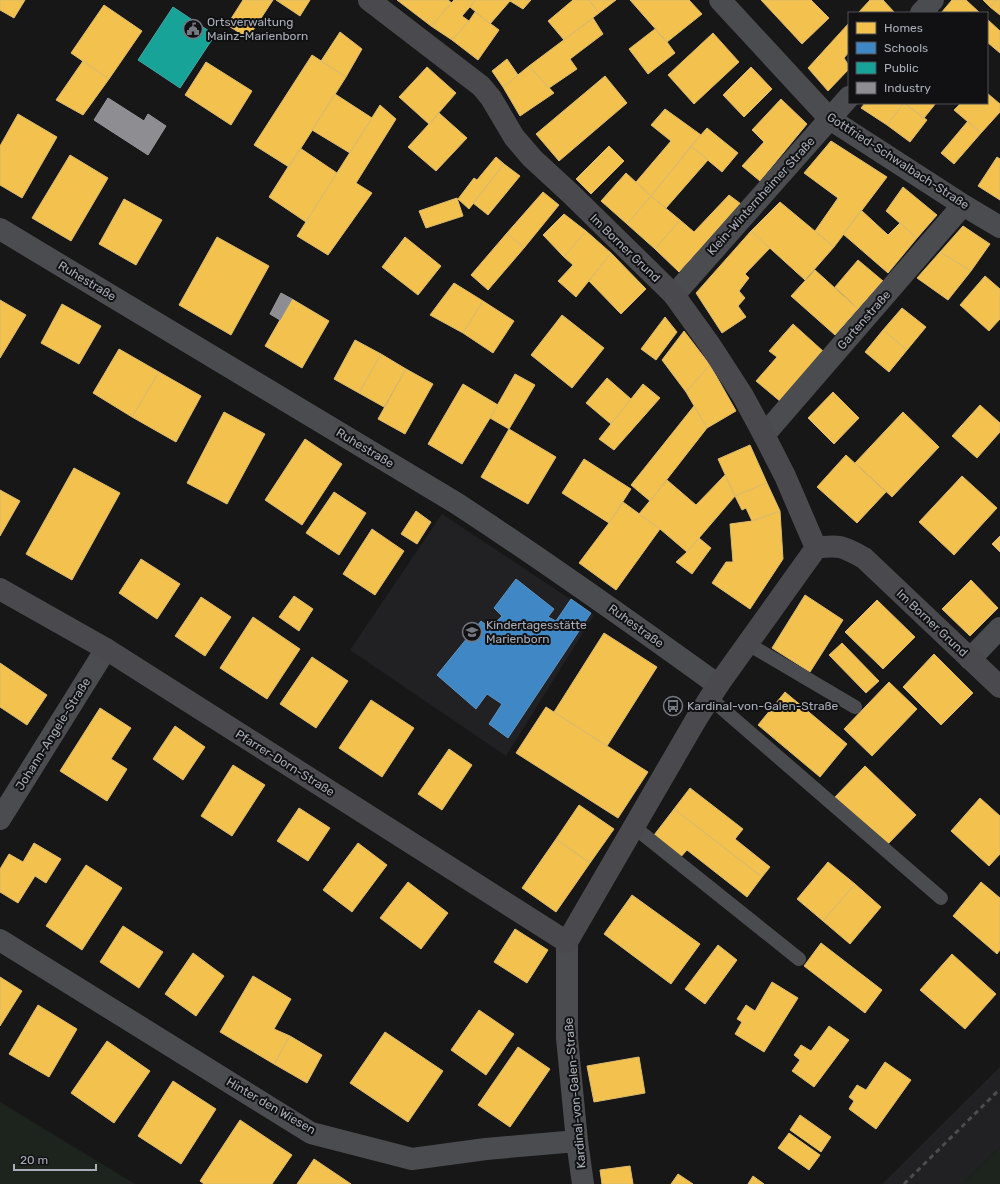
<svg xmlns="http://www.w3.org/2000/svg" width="1000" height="1184" font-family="Rubik,sans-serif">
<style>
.built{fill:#212123}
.green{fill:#1d241e}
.homes{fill:#f2c14e;stroke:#dcbb6e}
.schools{fill:#3f88c5;stroke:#5e93c1}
.public{fill:#17a398;stroke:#42a6a2}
.industry{fill:#8d8d92;stroke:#95979d}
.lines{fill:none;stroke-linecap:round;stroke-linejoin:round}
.lane{stroke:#4b4c50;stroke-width:14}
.street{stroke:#4b4c50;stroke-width:22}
.secondary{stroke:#4a4a4e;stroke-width:22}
.rail{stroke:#4b4c4f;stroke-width:3;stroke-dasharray:5 4;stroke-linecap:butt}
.labels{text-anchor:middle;stroke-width:4;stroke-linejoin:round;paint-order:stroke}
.poi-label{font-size:12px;fill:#a8adb8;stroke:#111113;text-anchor:start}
.street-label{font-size:12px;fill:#a8adb8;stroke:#111113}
</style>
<rect width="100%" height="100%" fill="#171717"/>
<path class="built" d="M442,514L594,615L506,756L350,650Z
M1000,1067V1147L962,1184H882Z"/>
<path class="green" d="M0,1102L135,1184H0Z
M1000,1147V1184H962Z"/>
<path class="homes" d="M0,0H25L14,18L0,10Z
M243,0H273L248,38L227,25Z
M276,0H310L300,16Z
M397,0H448L452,3L431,26Z
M454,0H476L462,16L469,21L452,40L431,26Z
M476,0H531L523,9L510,1L490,24L470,7Z
M573,0H589L599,13L564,40L548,21Z
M589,0H616L599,13Z
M630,0H689L702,14L667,42Z
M761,0H811L829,18L802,44Z
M870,0H883L895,13H858Z
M952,0H966L980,13H941Z
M983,0H996L990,7Z
M996,0H1000V15L990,7Z
M104,5L142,31L109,79L71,53Z
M475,12L499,30L478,60L452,40L469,21Z
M593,18L603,34L570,59L577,69L549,88L529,66Z
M987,19L1000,31V53L987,42Z
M849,23V52L844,58L849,66V69L828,91L808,68Z
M655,29L667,42L675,53L648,74L629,49Z
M340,32L362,49L346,77L321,61Z
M713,33L739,62L694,104L668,75Z
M312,55L346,77L289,167L254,145Z
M507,59L518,75L503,87L492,71Z
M83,61L109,79L83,115L56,100Z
M206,62L252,91L231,125L185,95Z
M529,66L554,93L520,116L503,87Z
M427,67L456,93L429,124L399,97Z
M751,67L772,89L744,117L723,95Z
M605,76L627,103L559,161L536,134Z
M987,93L1000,104V112L981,133L954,110L961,103H987Z
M335,94L372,118L350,153L312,130Z
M781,99L807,124L760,181L742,166L764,142L752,130Z
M865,103H904L887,125L861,108Z
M904,103L927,120L910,142L887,125Z
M904,103H936L924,118Z
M380,105L396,119L356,183L372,193L328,255L297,236Z
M665,109L701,135L651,196L636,182L671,141L651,125Z
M439,113L467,138L436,171L408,147Z
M18,114L57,137L22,198L0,185V146Z
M968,121L981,133L954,164L941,153Z
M707,128L738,153L722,172L691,146Z
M831,141L887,177L834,247L815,231L838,198L804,173Z
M609,146L624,161L591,194L576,179Z
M691,146L708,160L666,208L651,196Z
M300,148L337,173L306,222L269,197Z
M70,155L108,178L71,241L32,218Z
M496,157L504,164L469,209L458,199L474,178L477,180Z
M997,157L1000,159V200L978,186Z
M504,164L520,176L488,215L473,203Z
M626,173L651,196L627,224L601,201Z
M903,187L937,215L917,238L886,211Z
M543,192L559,205L524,248L507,233Z
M729,195L741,204L679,272L655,249L680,220L694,232Z
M651,196L680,220L655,249L627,224Z
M457,198L463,216L426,228L419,211Z
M124,199L162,220L136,265L99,244Z
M780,202L834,247L805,280L751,231Z
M861,210L888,235L900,223L917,238L888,273L843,234Z
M564,214L586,231L564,257L543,235Z
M963,226L990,244L971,271L940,252Z
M586,231L611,253L576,297L558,281L573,265L564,257Z
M751,231L770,248L745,274L749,278L739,291L745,298L738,306L746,317L722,333L696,293Z
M507,233L524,248L488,290L471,275Z
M217,237L269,266L231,335L179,305Z
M405,237L441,266L418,295L382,267Z
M940,252L971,271L948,300L917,278Z
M611,253L646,289L621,314L589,281Z
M858,260L883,281L858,309L835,287Z
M815,270L858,309L835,335L791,296Z
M985,276L1000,289V319L989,331L960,305Z
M454,283L483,301L463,333L430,315Z
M292,299L329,321L302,368L265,346Z
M0,300L26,315L0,358Z
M483,301L514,321L493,353L463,333Z
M62,304L101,326L79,364L41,343Z
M902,308L926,327L907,350L883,330Z
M562,315L604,348L572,388L531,355Z
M665,317L677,332L656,360L641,349Z
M793,324L824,352L781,402L756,381L777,357L769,351Z
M883,330L907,350L889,372L865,352Z
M684,331L710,365L686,392L662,360Z
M355,340L381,354L359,393L334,379Z
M119,349L159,372L132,417L93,393Z
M381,354L406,369L384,407L359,393Z
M710,365L736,411L707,428L686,392Z
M406,369L433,384L405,434L378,419Z
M159,372L201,396L176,442L132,417Z
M515,374L535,385L509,429L490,418Z
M607,378L631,399L611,424L586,403Z
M463,384L498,405L462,464L428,444Z
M643,384L660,398L614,450L599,439Z
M833,392L859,418L834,444L808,418Z
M980,405L1000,423V432L977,458L952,436Z
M694,406L707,428L650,501L631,485Z
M224,412L265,434L227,504L187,483Z
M903,412L939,447L892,497L855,463Z
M509,429L556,457L528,504L481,477Z
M305,439L342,464L302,525L265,500Z
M750,445L767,483L735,496L718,459Z
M846,455L886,492L857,523L817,487Z
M584,459L631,489L609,523L562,493Z
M74,468L120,493L72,580L26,554Z
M725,475L735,496L687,552L660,529L639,514L667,480L696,505Z
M962,476L997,508L954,555L919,522Z
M767,483L780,511L752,521L746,508L742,510L735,496Z
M0,490L20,501L0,536Z
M334,492L366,513L339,555L306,533Z
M623,502L660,529L616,590L579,563L609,523Z
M416,511L431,522L417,544L401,534Z
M780,511L783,559L750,609L712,583L726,562H733L730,524L752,521Z
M372,529L404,551L375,595L343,574Z
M1000,536V552L992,544Z
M699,538L711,548L692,574L676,562L687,552Z
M141,559L180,584L157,619L119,593Z
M971,580L998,608L970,636L942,609Z
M805,595L843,620L810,672L772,648Z
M294,596L313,609L299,631L279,617Z
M201,597L231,617L205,656L175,636Z
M877,600L915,637L883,669L845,632Z
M253,617L300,649L267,699L220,668Z
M604,633L657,667L607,746L554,712Z
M842,643L879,681L866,693L829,655Z
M934,654L973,693L941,725L903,687Z
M312,657L348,681L316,728L280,704Z
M0,663L47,695L27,725L0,707Z
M889,682L917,709L872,756L844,729Z
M785,692L847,744L820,777L758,725Z
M371,700L414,728L382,777L339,748Z
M546,707L648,772L618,818L516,753Z
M100,708L131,728L111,759L127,769L107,801L60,771Z
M175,726L205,747L183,780L153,759Z
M449,749L472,765L442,810L418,794Z
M233,765L265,785L232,836L201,816Z
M865,766L916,815L886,846L835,797Z
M690,788L743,829L735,839L770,867L762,877L674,809Z
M980,798L1000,816V854L989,866L951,831Z
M579,805L614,829L590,863L556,839Z
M299,808L330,828L308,861L277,841Z
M674,809L762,877L747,897L687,850L678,860L651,839Z
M556,839L590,863L556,912L522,888Z
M34,843L61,859L46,883L35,876L18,903L0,892V869L9,854L23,862Z
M358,843L387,865L352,912L323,890Z
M828,862L855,884L823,921L797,899Z
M86,865L122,888L82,950L46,926Z
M408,882L448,913L421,949L380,918Z
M981,882L1000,898V950L997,954L953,916Z
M855,884L881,907L850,944L823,921Z
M632,895L700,944L671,984L604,934Z
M123,926L163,952L139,988L100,962Z
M515,929L548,950L527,983L494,962Z
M821,943L882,990L865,1013L804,966Z
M718,945L737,960L705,1004L685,989Z
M193,953L224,976L196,1016L165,994Z
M952,954L996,994L965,1029L920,990Z
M253,976L291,999L274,1029L290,1036L274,1064L220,1032Z
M0,977L22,991L0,1026Z
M772,982L798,998L764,1052L735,1034L742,1022L737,1019L746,1005L755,1011Z
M38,1005L77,1029L49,1077L9,1054Z
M479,1010L514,1034L486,1075L451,1050Z
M829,1026L849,1040L814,1087L792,1071L800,1060L794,1055L801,1045L811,1051Z
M385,1032L443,1071L408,1122L350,1083Z
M290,1036L322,1055L307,1083L274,1064Z
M107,1041L150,1071L114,1123L71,1093Z
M518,1047L550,1069L510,1127L478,1105Z
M639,1057L645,1093L594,1102L587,1066Z
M885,1062L911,1080L876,1129L849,1109L854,1101L849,1097L857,1085L866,1090Z
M173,1081L216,1109L181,1164L138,1136Z
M800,1115L831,1137L821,1152L790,1130Z
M240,1120L292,1155L272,1184H204L200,1181Z
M789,1133L820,1155L809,1170L778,1148Z
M314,1159L351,1184H297Z
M630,1166L633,1184H602L600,1170Z
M678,1174L693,1184H671Z
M753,1176L764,1184H748Z"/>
<path class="schools" d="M516,579L554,609L548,617L556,621L571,599L591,613L508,738L489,724L502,704L487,694L476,709L437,675L481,621L490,628L502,616L494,608Z"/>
<path class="public" d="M173,7L215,35L180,88L138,60Z"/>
<path class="industry" d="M108,98L144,121L148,114L166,126L148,155L94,120Z
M281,293L292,299L280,320L270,314Z"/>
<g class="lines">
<path class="lane" d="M748,644L855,707
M710,698L941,898
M634,827L799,959"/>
<path class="street" d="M720,0L830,119L963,205L1000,227
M921,13L933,0
M0,229L456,503C545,561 632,623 718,685
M674,295L849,97
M764,435L963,205
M970,659L1000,628
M0,819L106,649
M0,940L311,1133L412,1159L486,1149L577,1141
M567,942V1038L577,1141L583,1184"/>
<path class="secondary" d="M369,0L481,86L491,98L514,137L532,158L572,195L674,295L710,345L743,396L764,435L785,476L816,548
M0,589L106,649L567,942L697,718L718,685L816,548C839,544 844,547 864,558L1000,687"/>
<path class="rail" d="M904,1184L1000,1089"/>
</g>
<defs>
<symbol id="civic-ring" viewBox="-11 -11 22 22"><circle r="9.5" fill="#111113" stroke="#757880" stroke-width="1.5"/><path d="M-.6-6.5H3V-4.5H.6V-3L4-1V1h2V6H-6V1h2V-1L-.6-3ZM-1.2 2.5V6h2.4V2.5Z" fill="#757880"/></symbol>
<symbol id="school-ring" viewBox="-11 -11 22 22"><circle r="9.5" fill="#111113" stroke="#757880" stroke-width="1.5"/><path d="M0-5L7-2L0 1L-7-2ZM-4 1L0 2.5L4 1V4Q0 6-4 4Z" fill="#757880"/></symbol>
<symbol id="bus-ring" viewBox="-11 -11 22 22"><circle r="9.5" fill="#111113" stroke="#757880" stroke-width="1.5"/><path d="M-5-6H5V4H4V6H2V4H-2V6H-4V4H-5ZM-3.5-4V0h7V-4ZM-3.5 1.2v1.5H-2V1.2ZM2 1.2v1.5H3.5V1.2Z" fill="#757880"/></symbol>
</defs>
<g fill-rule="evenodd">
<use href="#civic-ring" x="182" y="18" width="22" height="22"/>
<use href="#school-ring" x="461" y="621" width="22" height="22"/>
<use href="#bus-ring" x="662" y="695" width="22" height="22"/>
</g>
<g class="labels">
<g class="poi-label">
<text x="207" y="26">Ortsverwaltung<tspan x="207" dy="14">Mainz-Marienborn</tspan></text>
<text x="486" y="629">Kindertagesstätte<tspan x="486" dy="14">Marienborn</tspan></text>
<text x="687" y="710">Kardinal-von-Galen-Straße</text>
</g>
<g class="street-label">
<text transform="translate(898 161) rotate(33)" y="4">Gottfried-Schwalbach-Straße</text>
<text transform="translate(761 196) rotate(-48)" y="4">Klein-Winternheimer Straße</text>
<text transform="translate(625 248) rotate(44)" y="4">Im Borner Grund</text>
<text transform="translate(87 281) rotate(31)" y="4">Ruhestraße</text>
<text transform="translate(864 320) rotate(-49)" y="4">Gartenstraße</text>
<text transform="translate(365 448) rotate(31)" y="4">Ruhestraße</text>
<text transform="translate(932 623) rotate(43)" y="4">Im Borner Grund</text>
<text transform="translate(636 626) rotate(36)" y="4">Ruhestraße</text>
<text transform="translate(53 734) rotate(-58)" y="4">Johann-Angele-Straße</text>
<text transform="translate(285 763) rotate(32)" y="4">Pfarrer-Dorn-Straße</text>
<text transform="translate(575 1093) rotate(-95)" y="4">Kardinal-von-Galen-Straße</text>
<text transform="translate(271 1106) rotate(30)" y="4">Hinter den Wiesen</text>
</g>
</g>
<rect x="848" y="12" width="140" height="92" fill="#111113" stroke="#4d4f55"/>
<rect x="856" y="22" width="20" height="12" fill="#f2c14e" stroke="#4d4f55"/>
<text x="884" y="32" font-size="12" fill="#a8adb8">Homes</text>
<rect x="856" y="42" width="20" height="12" fill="#3f88c5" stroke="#4d4f55"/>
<text x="884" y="52" font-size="12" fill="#a8adb8">Schools</text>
<rect x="856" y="62" width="20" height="12" fill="#17a398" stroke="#4d4f55"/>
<text x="884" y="72" font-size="12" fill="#a8adb8">Public</text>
<rect x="856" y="82" width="20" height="12" fill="#8d8d92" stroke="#4d4f55"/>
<text x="884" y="92" font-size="12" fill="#a8adb8">Industry</text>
<path d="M14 1164v6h82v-6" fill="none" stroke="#a8adb8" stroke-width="2"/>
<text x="20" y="1164" font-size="12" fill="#a8adb8" stroke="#111113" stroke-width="3" paint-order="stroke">20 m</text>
</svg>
